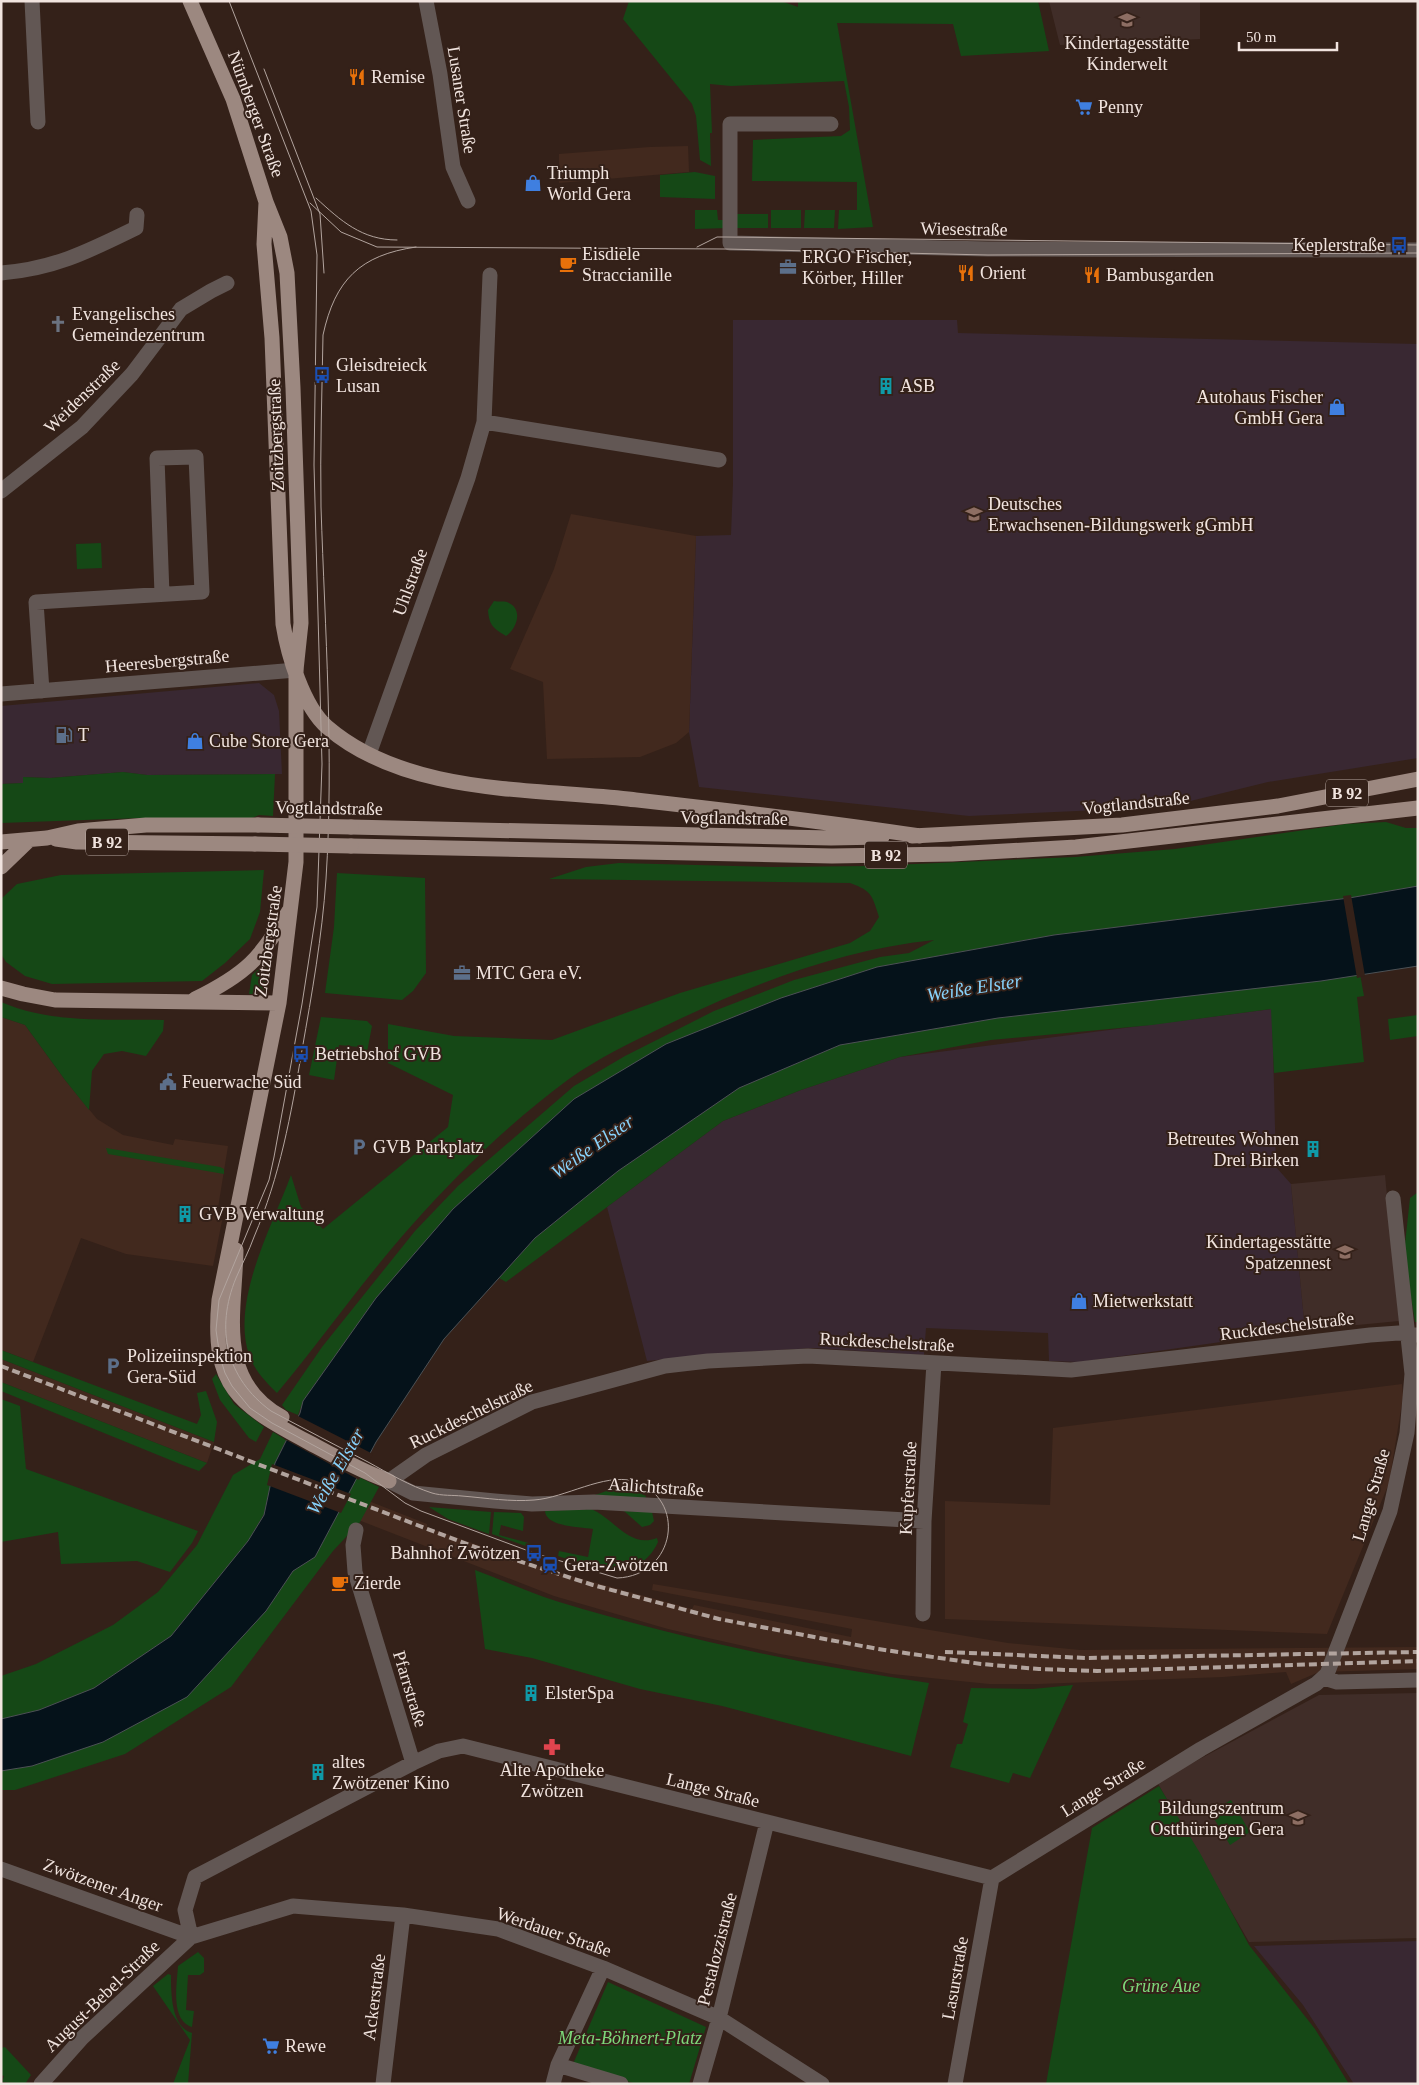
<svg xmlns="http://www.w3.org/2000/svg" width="1419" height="2085" font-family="Georgia,serif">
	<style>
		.commercial { fill: #392832 }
		.built { fill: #42291e }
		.education { fill: #402d28 }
		.green { fill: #154816 }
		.water { fill: #05121a; stroke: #4c5155 }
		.pier { fill: #342119 }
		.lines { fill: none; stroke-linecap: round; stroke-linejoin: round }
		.minor { stroke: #625754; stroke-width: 15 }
		.major { stroke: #9c8880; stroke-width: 15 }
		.tram { stroke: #b2a49e; stroke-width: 1 }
		.rail { stroke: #b2a49e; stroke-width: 4; stroke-dasharray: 8 4; stroke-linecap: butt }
		.major-bridge { stroke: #9c8880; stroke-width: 15 }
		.labels { text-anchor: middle; stroke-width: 4; stroke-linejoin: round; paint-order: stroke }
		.shield { fill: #342119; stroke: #b8aaa4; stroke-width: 1 }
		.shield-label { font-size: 16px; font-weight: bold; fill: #f1e4df }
		.poi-label { font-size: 18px; fill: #f1e4df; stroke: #342119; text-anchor: start }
		.street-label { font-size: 18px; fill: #f1e4df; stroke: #342119 }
		.park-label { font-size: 18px; font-style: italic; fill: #7dd87a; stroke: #342119 }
		.water-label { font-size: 19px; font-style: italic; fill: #87d2fb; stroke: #342119 }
	</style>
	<rect width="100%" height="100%" fill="#342119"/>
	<path class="commercial" d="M733,320h224l1,13 460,11v414l-150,24 -102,25 -197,9 -270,-29 -10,-55 7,-196 35,-1 2,-52z
		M259,683l15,12 5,16 3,63 -135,1 -24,-3 -73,6 -26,-1 -1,6 -22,1v-78z
		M1272,1009l4,158 15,17 14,146 -225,32 -31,-1 -1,-28 -122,-5 -2,27 -110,-7 -86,5 -81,8 -40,-154 116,-86 78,-31 99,-33z
		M1418,1941v143h-64l-51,-79 -49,-59z"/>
	<path class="built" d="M688,146l1,26 -130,11v-29l91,-7z
		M571,514l125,22 -7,196 -13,11 -36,14 -93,2 -4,-77 -33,-13 44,-100z
		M1,1017l24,8 40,55 32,39 26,16 50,10 2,-6 53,7 -11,68 5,7 -9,45 -87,-12 -45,-16 -48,124 -32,-12z
		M1,1359l213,83 -7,21 -206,-81z
		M1402,1384l1,13 -14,86 -62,151 -382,-15v-118l105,4 3,-77z
		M351,1494l76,30v3l122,43 143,39 2,-4 157,32 1,-8 -200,-39 1,-6 355,59 72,7 338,-3v22l-99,3 -28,12 -5,-12 -63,5 -184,7h-50l-97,-10 -112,-20 -112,-25 -114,-33 -211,-82z"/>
	<path class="education" d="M1049,1h151v38l-140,6z
		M1385,1175l14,146 -94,9 -14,-146z
		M1418,1693v245l-169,4 -92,-160 162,-87z"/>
	<path class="green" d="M629,1h152l17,6v-6h240l11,50 -88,5 -8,-32 -116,-1 36,204 -35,2 1,-19h18v-28l-105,-1 1,-41 88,-4 9,-6 -1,-23 -5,-26 -113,5 -21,-2 2,49h-2l1,33 -11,-6 -4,-44 -4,-12 -69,-85z
		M695,172l20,4v23l-55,-2v-22z
		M695,210h22l1,10h9v8l-32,1z
		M771,210h30v18h-30z
		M805,210h30l-1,18h-30z
		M736,214h32v14h-31z
		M101,543l1,25 -25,1 -1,-25z
		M494,601c4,1 10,0 13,1 17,6 10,27 -1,34 -13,-8 -17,-11 -18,-26z
		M123,772l24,3 128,-1 -2,42 -14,-1 -7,3h-111l-140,5v-39l22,-1v-6l27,1z
		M1386,822l20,6h12v58l-69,12 -295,37 -177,32 -96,31 -115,46 -290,254 -73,103 -5,14 -12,-5 -4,-5 40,-58 93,-116 43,-45 116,-100 51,-30 89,-45 80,-31 86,-23 29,-4 25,-13c-95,10 -185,45 -271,87 -31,15 -65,31 -94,52 -57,42 -110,93 -157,146 -48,54 -89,113 -135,168 -10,-10 -20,-20 -26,-33 -23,-55 21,-133 40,-185l10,32 22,22 125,-102 5,-32 -65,-32v-39l66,12 98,4 128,-47 170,-50 20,-12 9,-14c-7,-22 -7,-26 -29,-34l-301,-4 37,-12 33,-4 156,4 95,-1 205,-9 100,-8 171,-25z
		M264,870l-4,42 -10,27 -25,24 -23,18 -150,3 -27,-8 -19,-14 -5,-8v-55l16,-15 44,-9z
		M337,873l88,5 1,95 -13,18 -11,9 -77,-7 9,-66z
		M274,955l-7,36 -5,3h-13l3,-19z
		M1360,974l4,22 -7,1 7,65 -90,11 -3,-64 -119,16 -161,15 -91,17 -99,33 -78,31 -217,161 -7,-4 36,-40 83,-67 121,-83 101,-43 158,-27z
		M1,1002c51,22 109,17 163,18l-1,11 -17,25 -24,-5 -18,3 -12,17 -3,39 -24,-30 -40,-55 -24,-8z
		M1418,1015v21l-28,4 -2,-21z
		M321,1017l46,4 5,5 -5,26 -8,-5 -20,-2 -5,35 -25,-5z
		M106,1148l114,19 4,2v5l-116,-20z
		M1418,1192v130h-3l-11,-69 6,-55z
		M1,1350l196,74 4,-9 -4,-22 9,-2 11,31 -3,20 -213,-83z
		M216,1374l18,30 30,23 -8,15 -7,-4 -29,-38 -8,-21z
		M1,1382l206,81 -8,8 -19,-7 -179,-73z
		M1,1399l19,7 6,63 172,62 -6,12 -22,29 -33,-11 -76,3 -3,-32 -57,10z
		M273,1432l13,8 -11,23 -11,51 -16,27 -77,95 -77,52 -55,22 -38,9v-43l35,-12 77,-39 45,-33 39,-47 36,-70 27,-16z
		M357,1476l22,11 -19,35 -27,29 -102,136 -106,67 -110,36h-14v-19l31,-5 234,-155 27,-40 22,-14z
		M618,1487l15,3 13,6 -1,3 -50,-4z
		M429,1507l62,5 -2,22 -41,-15z
		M591,1509c23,9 38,40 66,29l1,4c-19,42 -66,26 -100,14l1,-5 29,6 5,-28c-12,-2 -47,-2 -48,-18z
		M624,1511l28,1 2,9 -4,4 -8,2z
		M494,1512l27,1 3,4 -1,14 -22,-6 -2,10 41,11v5l-48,-17z
		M475,1570c27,10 54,22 81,31 122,37 248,64 373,82l-18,73 -189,-50 -82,-17 -108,-31 -47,-9z
		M1073,1685l-43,93 -17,-5 -4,10 -59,-16 7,-23h5l6,-20 -5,-2 8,-34 62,1z
		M1159,1786l41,67 49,92 66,84 34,55h-303l46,-256z
		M1231,1800l19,32 -20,13 -20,-33z
		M198,1952l6,6v14l-4,3h-12l-2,35 8,1 -2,16c-22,-7 -15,-43 -14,-61z
		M168,1974l3,1c0,18 0,52 21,58l-4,51h-15l17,-44 -37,-54z
		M608,1982l98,45 -17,57h-53l-63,-20z
		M5,2047l26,28 -6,9 -23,-2 2,-6 -3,-1v-27z"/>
	<path class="water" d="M1418,886v80l-97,15 -323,37 -158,27 -101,43 -121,83 -83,67 -91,101 -68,103 -61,115 -22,14 -27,40 -79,86 -84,45 -71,24 -31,5v-52l38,-9 55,-22 77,-52 77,-95 16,-26 11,-52 25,-50 3,-12 73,-103 77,-89 121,-110 92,-55 115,-46 96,-31 177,-32 295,-37z"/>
	<path class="pier" d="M1351,895l14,81 -8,2 -14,-82z
		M296,1415l77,39 -14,26 -75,-41z
		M272,1464l79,30 -10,19 -74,-28z"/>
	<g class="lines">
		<path class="minor" d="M32,1l6,121
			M426,1l14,73 13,93 15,34
			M831,124h-101v119l258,6 430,1
			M1,273c53,-4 88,-22 135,-45l1,-13
			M484,422l235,38
			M1,491l81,-64 50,-53 49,-65 30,-18 16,-8
			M42,691l-6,-89 166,-10 -6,-135 -39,1 5,136
			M1,694l295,-24
			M369,754l99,-276 16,-56 6,-147
			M924,1521l-330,-19 -62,2 -37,-3 -82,-8 -24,-12 37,-26 106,-53 133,-36 43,-5 100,-5 263,14 299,-35 29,-2 19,2
			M923,1614l1,-93 10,-158
			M1324,1678l13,4 81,-2
			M413,1763l26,-12 24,-5 529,132 209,-129 115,-65 11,-10 63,-163 17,-78 5,-59 -19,-176
			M1,1869l190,68
			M191,1937l-6,-27 10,-33 218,-114 -58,-191 -2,-27 3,-15
			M558,2065l63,19
			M41,2084l41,-46 109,-101 102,-31 110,9 95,14 105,39 116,50 103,66
			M383,2084l20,-169
			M553,2084l5,-19 45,-97
			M700,2084l19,-66 48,-196
			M955,2084l37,-206"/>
		<path class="major" d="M190,1l43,98 33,103 -2,42 8,94 11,286c5,31 20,82 44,103 79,68 203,61 301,72 97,11 195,22 292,37
			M266,202l14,35 7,36 6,115 8,235 -5,47v192l-17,141 -60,297c-8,87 19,105 91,143 26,14 51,28 79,38
			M351,827l480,11 51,-1
			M912,836l210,-11 156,-19 140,-27
			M56,839l21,3 178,2
			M1,842l46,-4 31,-7 68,-6h112
			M351,846l481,10 120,-2 124,-7 342,-39
			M1,867l28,-27
			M1,988l22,6 32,6 224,3
			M195,999c51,-25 65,-40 94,-88
			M236,1250c-1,62 -21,131 46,167"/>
		<path class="tram" d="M229,1l82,210 6,44 -3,210 8,299 -5,143 -15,97 -28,153 -5,23 -50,120 -3,30 4,27 5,16 7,13 18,22 22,15 93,50 40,30 16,8 113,42 83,25c59,-2 71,-80 16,-97 -29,-8 -68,17 -99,19 -23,2 -48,-2 -72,-4 -9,-1 -20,0 -30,-3 -22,-7 -44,-20 -64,-31 -33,-17 -65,-34 -97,-51 -45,-33 -56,-82 -35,-133 6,-14 13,-27 18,-41 26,-61 37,-122 48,-187 10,-57 20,-113 24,-171 8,-124 -1,-248 -5,-372 -1,-57 1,-115 2,-172 12,-55 37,-80 93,-88
			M264,69l56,145 4,59
			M316,198c25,23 46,42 81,42
			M310,203l31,29 36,15 348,2 263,6 430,-2
			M697,247l20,-10h9l692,8"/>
		<path class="rail" d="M1,1366l471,180 121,39 126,34 159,30 103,15 58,5 58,2 321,-10
			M945,1652l142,6 331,-6"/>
		<path class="major-bridge" d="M258,825l93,2
			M255,844l96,2"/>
	</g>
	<defs>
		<g id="school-bare" transform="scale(1.35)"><path d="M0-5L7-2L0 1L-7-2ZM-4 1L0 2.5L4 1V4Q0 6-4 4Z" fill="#8d6e63" stroke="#342119" stroke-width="2.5" paint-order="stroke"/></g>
		<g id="restaurant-bare" transform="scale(1.35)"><path d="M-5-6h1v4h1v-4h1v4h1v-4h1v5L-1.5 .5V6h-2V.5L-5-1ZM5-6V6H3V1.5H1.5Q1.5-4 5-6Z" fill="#e8710a" stroke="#342119" stroke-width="2.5" paint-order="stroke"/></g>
		<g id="supermarket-bare" transform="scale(1.35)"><path d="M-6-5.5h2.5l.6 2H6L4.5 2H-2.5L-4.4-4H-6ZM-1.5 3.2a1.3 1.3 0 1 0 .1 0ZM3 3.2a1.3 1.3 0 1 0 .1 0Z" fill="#3f7fe0" stroke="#342119" stroke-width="2.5" paint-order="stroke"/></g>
		<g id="shop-bare" transform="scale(1.35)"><path d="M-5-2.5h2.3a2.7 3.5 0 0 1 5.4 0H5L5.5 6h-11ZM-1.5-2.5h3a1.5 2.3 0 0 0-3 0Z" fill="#3f7fe0" stroke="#342119" stroke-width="2.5" paint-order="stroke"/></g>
		<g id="bus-bare" transform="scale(1.35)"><path d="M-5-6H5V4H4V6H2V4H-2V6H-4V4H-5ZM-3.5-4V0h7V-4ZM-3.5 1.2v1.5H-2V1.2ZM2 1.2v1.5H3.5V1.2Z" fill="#1a4fb4" stroke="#342119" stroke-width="2.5" paint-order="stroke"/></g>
		<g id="cafe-bare" transform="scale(1.35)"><path d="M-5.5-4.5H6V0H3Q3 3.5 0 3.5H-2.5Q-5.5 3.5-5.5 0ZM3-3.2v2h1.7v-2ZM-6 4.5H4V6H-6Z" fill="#e8710a" stroke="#342119" stroke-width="2.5" paint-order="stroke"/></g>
		<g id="office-bare" transform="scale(1.35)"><path d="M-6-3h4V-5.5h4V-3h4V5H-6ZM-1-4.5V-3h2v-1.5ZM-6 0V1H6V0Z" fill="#5c6f8a" stroke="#342119" stroke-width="2.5" paint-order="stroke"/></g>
		<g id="church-bare" transform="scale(1.35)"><path d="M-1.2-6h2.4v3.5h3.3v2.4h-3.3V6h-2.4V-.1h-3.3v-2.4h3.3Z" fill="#6b7280" stroke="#342119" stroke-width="2.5" paint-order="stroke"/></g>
		<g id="building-bare" transform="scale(1.35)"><path d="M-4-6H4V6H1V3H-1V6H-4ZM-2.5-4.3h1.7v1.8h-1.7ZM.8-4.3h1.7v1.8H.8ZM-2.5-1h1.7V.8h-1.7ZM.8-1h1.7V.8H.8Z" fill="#0f9aa8" stroke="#342119" stroke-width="2.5" paint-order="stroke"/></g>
		<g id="fuel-bare" transform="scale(1.35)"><path d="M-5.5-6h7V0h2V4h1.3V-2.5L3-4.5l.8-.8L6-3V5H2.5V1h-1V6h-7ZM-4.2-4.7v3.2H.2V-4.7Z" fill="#5c6f8a" stroke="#342119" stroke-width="2.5" paint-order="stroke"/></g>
		<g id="civic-bare" transform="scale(1.35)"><path d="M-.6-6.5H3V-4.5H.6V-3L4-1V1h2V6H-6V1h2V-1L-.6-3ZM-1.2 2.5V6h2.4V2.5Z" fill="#5c6f8a" stroke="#342119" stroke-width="2.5" paint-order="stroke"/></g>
		<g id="parking-bare" transform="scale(1.35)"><path d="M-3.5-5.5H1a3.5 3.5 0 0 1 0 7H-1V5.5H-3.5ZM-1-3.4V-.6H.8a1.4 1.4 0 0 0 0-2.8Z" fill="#5c6f8a" stroke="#342119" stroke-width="2.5" paint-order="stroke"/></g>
		<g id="station-bare" transform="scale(1.35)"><path d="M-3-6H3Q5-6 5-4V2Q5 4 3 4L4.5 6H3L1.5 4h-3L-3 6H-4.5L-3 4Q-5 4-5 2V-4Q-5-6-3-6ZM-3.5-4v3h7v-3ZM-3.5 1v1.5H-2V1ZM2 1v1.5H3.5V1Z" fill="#1a4fb4" stroke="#342119" stroke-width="2.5" paint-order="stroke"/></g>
		<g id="pharmacy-bare" transform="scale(1.35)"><path d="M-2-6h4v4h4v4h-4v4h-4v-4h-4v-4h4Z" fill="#e0444e" stroke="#342119" stroke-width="2.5" paint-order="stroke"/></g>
	</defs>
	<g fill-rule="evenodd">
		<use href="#school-bare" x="1127" y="20"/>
		<use href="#restaurant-bare" x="357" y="77"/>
		<use href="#supermarket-bare" x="1084" y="107"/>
		<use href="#shop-bare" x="533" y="183"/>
		<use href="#bus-bare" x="1399" y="245"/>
		<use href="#cafe-bare" x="568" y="264"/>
		<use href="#office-bare" x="788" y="267"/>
		<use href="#restaurant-bare" x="966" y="273"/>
		<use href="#restaurant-bare" x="1092" y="275"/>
		<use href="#church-bare" x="58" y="324"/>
		<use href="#bus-bare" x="322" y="375"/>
		<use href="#building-bare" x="886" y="386"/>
		<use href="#shop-bare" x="1337" y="407"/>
		<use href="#school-bare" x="974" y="514"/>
		<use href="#fuel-bare" x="64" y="735"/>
		<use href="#shop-bare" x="195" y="741"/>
		<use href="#office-bare" x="462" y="973"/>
		<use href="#bus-bare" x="301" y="1054"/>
		<use href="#civic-bare" x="168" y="1082"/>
		<use href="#parking-bare" x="359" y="1147"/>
		<use href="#building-bare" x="1313" y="1149"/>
		<use href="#building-bare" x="185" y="1214"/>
		<use href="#school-bare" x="1345" y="1252"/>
		<use href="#shop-bare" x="1079" y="1301"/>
		<use href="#parking-bare" x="113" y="1366"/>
		<use href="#bus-bare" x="534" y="1553"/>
		<use href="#station-bare" x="550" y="1565"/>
		<use href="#cafe-bare" x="340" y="1583"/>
		<use href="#building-bare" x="531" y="1693"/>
		<use href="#pharmacy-bare" x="552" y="1747"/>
		<use href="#building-bare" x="318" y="1772"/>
		<use href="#school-bare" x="1298" y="1818"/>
		<use href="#supermarket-bare" x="271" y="2046"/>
	</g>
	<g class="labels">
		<g class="shield">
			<rect x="1326" y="779.5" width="42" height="27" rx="4"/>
			<rect x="86" y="828.5" width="42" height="27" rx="4"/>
			<rect x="865" y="841.5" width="42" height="27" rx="4"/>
		</g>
		<g class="shield-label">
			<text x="1347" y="799">B 92</text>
			<text x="107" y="848">B 92</text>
			<text x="886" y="861">B 92</text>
		</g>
		<g class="poi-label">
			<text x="1127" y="49" text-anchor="middle">Kindertagesstätte<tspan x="1127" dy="21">Kinderwelt</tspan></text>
			<text x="371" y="83">Remise</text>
			<text x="1098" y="113">Penny</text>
			<text x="547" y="179">Triumph<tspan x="547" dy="21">World Gera</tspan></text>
			<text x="1385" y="251" text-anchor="end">Keplerstraße</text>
			<text x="582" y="260">Eisdiele<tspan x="582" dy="21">Straccianille</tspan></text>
			<text x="802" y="263">ERGO Fischer,<tspan x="802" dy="21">Körber, Hiller</tspan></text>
			<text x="980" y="279">Orient</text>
			<text x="1106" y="281">Bambusgarden</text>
			<text x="72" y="320">Evangelisches<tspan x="72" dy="21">Gemeindezentrum</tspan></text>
			<text x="336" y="371">Gleisdreieck<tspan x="336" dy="21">Lusan</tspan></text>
			<text x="900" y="392">ASB</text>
			<text x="1323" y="403" text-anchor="end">Autohaus Fischer<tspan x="1323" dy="21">GmbH Gera</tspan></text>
			<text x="988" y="510">Deutsches<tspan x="988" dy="21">Erwachsenen-Bildungswerk gGmbH</tspan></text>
			<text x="78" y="741">T</text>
			<text x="209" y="747">Cube Store Gera</text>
			<text x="476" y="979">MTC Gera eV.</text>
			<text x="315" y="1060">Betriebshof GVB</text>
			<text x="182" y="1088">Feuerwache Süd</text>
			<text x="1299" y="1145" text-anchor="end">Betreutes Wohnen<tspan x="1299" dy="21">Drei Birken</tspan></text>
			<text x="373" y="1153">GVB Parkplatz</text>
			<text x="199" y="1220">GVB Verwaltung</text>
			<text x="1331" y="1248" text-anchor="end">Kindertagesstätte<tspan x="1331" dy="21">Spatzennest</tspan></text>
			<text x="1093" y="1307">Mietwerkstatt</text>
			<text x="127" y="1362">Polizeiinspektion<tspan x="127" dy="21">Gera-Süd</tspan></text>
			<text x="520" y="1559" text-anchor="end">Bahnhof Zwötzen</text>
			<text x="564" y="1571">Gera-Zwötzen</text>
			<text x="354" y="1589">Zierde</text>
			<text x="545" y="1699">ElsterSpa</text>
			<text x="332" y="1768">altes<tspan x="332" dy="21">Zwötzener Kino</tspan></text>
			<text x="552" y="1776" text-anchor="middle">Alte Apotheke<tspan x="552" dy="21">Zwötzen</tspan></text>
			<text x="1284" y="1814" text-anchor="end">Bildungszentrum<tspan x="1284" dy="21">Ostthüringen Gera</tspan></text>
			<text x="285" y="2052">Rewe</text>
		</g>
		<g class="street-label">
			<text transform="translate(462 100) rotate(81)" y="6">Lusaner Straße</text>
			<text transform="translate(256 114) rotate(70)" y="6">Nürnberger Straße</text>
			<text transform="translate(964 229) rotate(1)" y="6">Wiesestraße</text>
			<text transform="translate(82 396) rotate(-44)" y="6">Weidenstraße</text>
			<text transform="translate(276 435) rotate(-92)" y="6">Zoitzbergstraße</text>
			<text transform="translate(410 582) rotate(-70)" y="6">Uhlstraße</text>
			<text transform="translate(167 661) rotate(-5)" y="6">Heeresbergstraße</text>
			<text transform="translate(1136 803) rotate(-6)" y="6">Vogtlandstraße</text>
			<text transform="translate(329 808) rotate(1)" y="6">Vogtlandstraße</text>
			<text transform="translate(734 818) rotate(1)" y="6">Vogtlandstraße</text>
			<text transform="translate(268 941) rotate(-82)" y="6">Zoitzbergstraße</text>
			<text transform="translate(1287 1326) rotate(-7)" y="6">Ruckdeschelstraße</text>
			<text transform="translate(887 1342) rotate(3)" y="6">Ruckdeschelstraße</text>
			<text transform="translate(471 1414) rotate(-26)" y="6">Ruckdeschelstraße</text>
			<text transform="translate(656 1487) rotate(4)" y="6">Aalichtstraße</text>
			<text transform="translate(908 1488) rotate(-87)" y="6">Kupferstraße</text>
			<text transform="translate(1371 1495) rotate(-74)" y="6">Lange Straße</text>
			<text transform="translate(410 1689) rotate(73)" y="6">Pfarrstraße</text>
			<text transform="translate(1103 1787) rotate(-32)" y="6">Lange Straße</text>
			<text transform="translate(713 1790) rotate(14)" y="6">Lange Straße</text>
			<text transform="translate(103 1885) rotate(20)" y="6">Zwötzener Anger</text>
			<text transform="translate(554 1932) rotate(19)" y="6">Werdauer Straße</text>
			<text transform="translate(717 1949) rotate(-76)" y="6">Pestalozzistraße</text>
			<text transform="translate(955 1978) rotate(-80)" y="6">Lasurstraße</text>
			<text transform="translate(102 1996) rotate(-44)" y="6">August-Bebel-Straße</text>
			<text transform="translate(374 1997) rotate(-83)" y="6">Ackerstraße</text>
		</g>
		<g class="park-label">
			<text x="1161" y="1992">Grüne Aue</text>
			<text x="630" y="2044">Meta-Böhnert-Platz</text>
		</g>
		<g class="water-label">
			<text transform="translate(974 987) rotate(-9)" y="7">Weiße Elster</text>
			<text transform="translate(592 1146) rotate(-35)" y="7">Weiße Elster</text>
			<text transform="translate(335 1471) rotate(-60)" y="7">Weiße Elster</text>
		</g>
	</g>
	<rect width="1419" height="2085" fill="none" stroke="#f1e4df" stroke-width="5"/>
	<path d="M1239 42v8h98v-8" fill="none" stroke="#f1e4df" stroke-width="2.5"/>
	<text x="1246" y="42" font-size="15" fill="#f1e4df" stroke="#342119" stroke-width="4" paint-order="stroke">50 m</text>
</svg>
